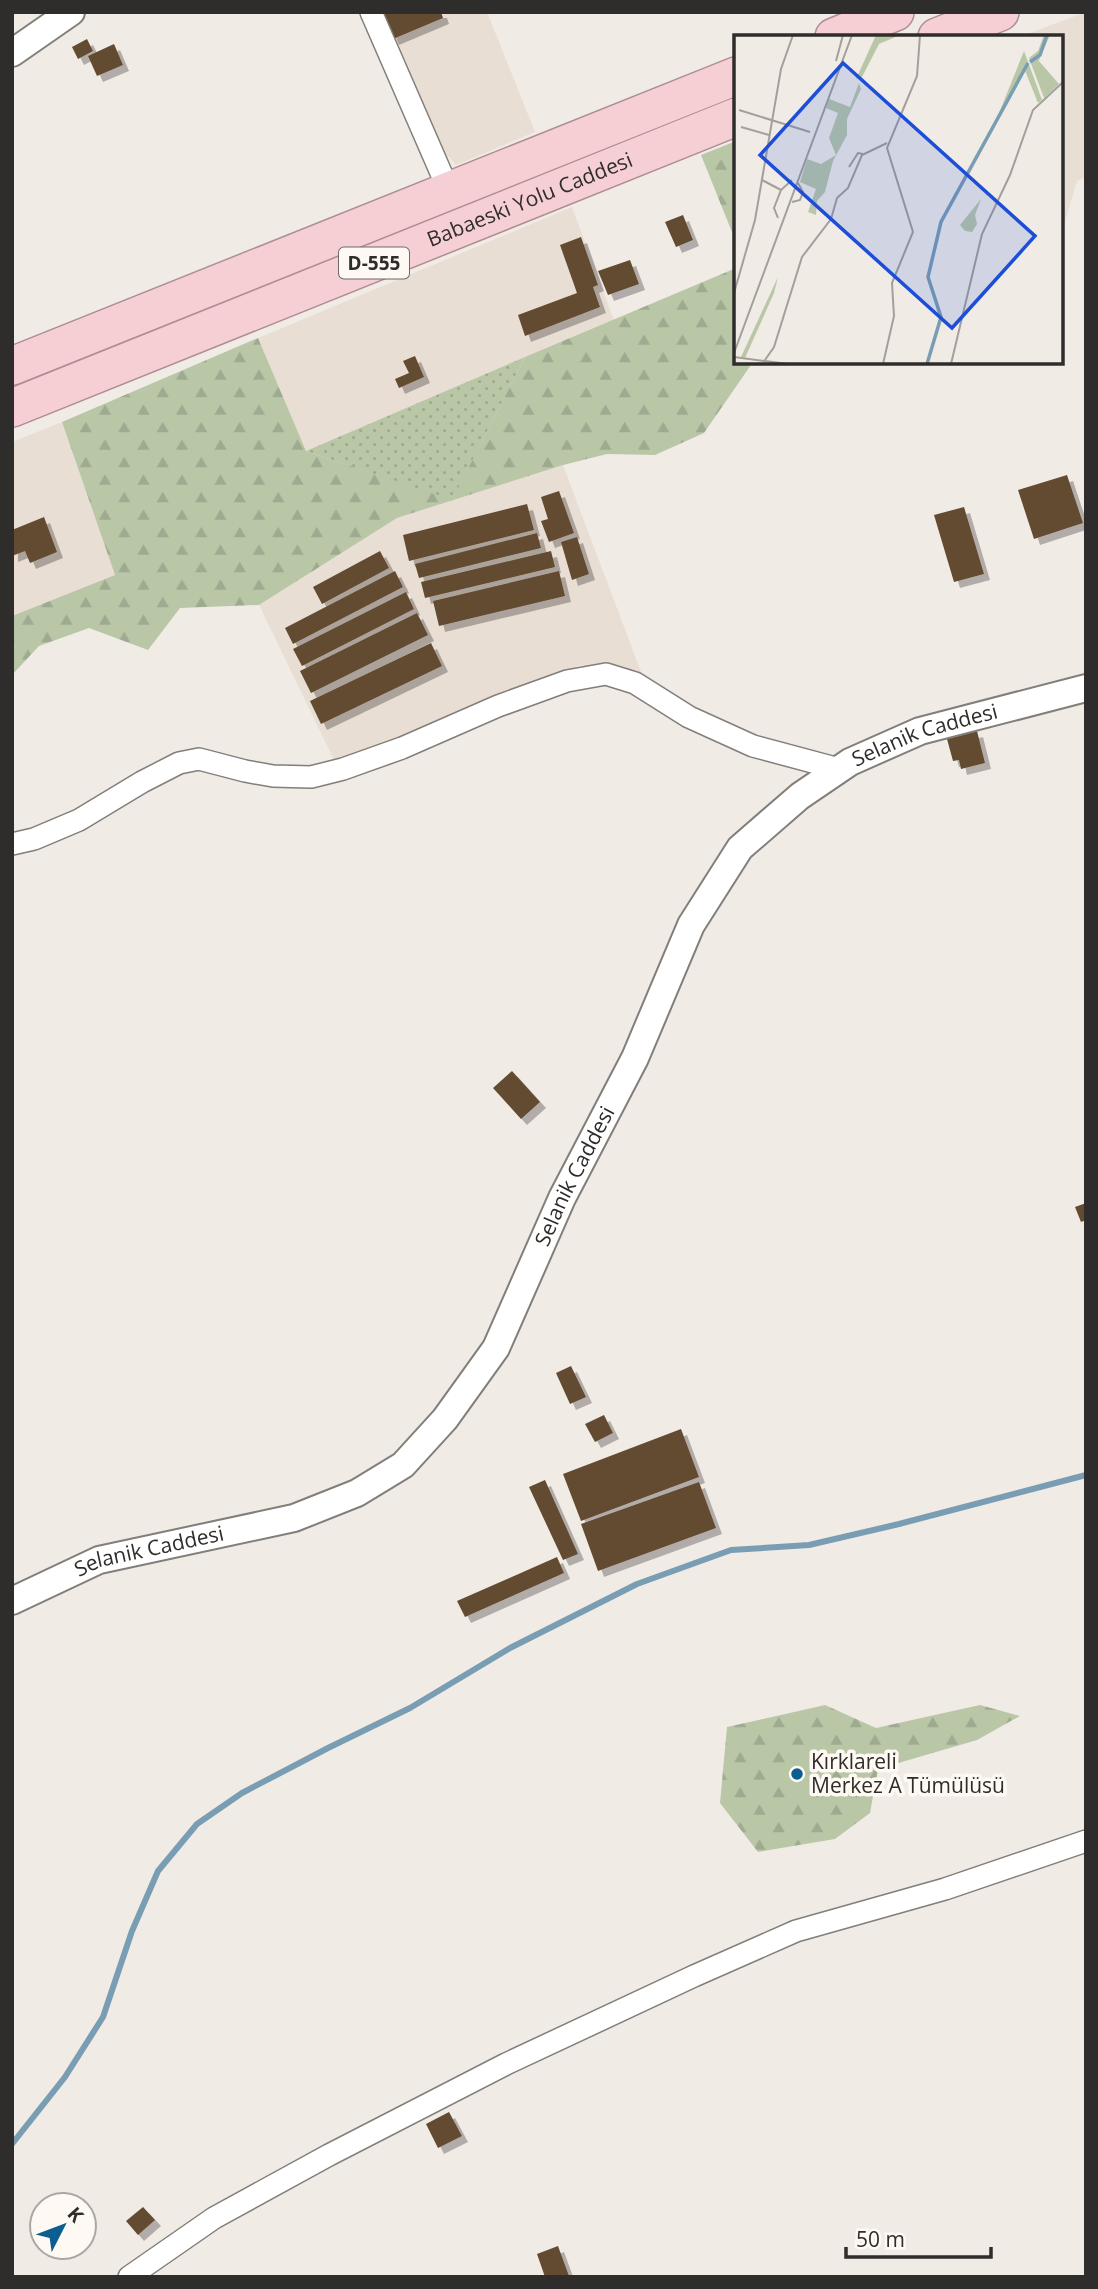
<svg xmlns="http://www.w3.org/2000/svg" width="1098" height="2289" font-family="'Open Sans',sans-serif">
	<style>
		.built { fill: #e9ded3 }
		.grass { fill: url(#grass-dots) }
		.forest { fill: url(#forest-firs) }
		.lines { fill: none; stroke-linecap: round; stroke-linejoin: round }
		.stream { stroke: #799db3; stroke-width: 6 }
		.building { fill: #634b31; filter: url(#shadow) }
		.minor-casing { stroke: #827e79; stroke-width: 24 }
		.tertiary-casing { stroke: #827e79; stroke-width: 30 }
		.trunk-casing { stroke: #ae8e92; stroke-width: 40 }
		.minor { stroke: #fff; stroke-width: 21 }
		.tertiary { stroke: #fff; stroke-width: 26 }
		.trunk { stroke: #f6cfd4; stroke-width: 37 }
		.poi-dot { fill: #0c5e90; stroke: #fef9f3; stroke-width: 2.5 }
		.labels { text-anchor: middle; stroke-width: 7; stroke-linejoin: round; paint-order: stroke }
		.shield { fill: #fef9f3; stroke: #6d6a67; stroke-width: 2 }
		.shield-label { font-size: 19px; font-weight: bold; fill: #2f2d2b }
		.street-label { font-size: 21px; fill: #2f2d2b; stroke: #fef9f3 }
		.poi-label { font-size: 21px; fill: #2f2d2b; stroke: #fef9f3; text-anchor: start }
		.inset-river { fill: none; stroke: #799db3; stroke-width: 3.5 }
		.inset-road { fill: none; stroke: #a39f9b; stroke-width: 2 }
		.view { fill: #1d4ed8; fill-opacity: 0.15; stroke: #1d4ed8; stroke-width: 3.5 }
		.inset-edge { fill: none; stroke: #2f2d2b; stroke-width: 3.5 }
	</style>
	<defs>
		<pattern id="grass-dots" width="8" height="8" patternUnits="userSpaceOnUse" patternTransform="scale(1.75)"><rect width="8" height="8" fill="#b9c7a7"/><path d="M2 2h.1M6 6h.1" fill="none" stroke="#9fab90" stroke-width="1.8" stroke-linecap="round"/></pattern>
		<pattern id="forest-firs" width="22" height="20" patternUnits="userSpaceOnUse" patternTransform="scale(1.75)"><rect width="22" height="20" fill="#b9c7a7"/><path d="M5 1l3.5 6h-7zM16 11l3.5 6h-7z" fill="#9fab90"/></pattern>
		<filter id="shadow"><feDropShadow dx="6" dy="6" stdDeviation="0" flood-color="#0004"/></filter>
	</defs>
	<rect width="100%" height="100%" fill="#f1ebe6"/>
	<path class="built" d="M378,12h109l48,120 -79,33 -25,-27z
		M1086,12v165l-9,4 -12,41 -4,2v-187h-42z
		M572,207l42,113 -308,131 -48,-113z
		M62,422l53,153 -103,41v-174z
		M563,465l80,212 -62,-12 -245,99 -77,-159 138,-87z"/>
	<path class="grass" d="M525,357l-73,144 -146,-50z"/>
	<path class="forest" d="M736,141v101l-35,-87z
		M736,268v94h17l-49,71 -49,22 -48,-1 -44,11 -166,53 -138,87 -79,3 -32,42 -59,-22 -50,18 -27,29v-59l103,-41 -53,-153 196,-84 48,113 146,49 73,-143z
		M825,1705l51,23 104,-23 40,11 -43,24 -99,29 -8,44 -35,26 -77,13 -38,-49 7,-76z"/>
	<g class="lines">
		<path class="stream" d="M12,2144l53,-67 38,-60 29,-86 26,-60 39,-47 45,-31 86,-45 82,-40 100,-60 127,-64 94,-34 78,-5 90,-21 187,-49"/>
	</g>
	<path class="building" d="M382,12h59l2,6 -50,21z
		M87,39l6,12 -15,8 -6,-12z
		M114,44l9,21 -26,11 -9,-20z
		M683,215l10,25 -17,7 -11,-25z
		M581,237l17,48 -5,2 7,20 -75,29 -7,-21 59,-22 -17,-48z
		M630,260l9,24 -31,11 -10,-24z
		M415,356l9,21 -25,11 -4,-9 14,-6 -6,-12z
		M1067,475l16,48 -49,16 -16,-49z
		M559,491l15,42 -25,9 -8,-21 7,-2 -7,-22z
		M527,504l7,26 -125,31 -6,-26z
		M964,507l20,67 -30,8 -20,-67z
		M44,517l13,35 -27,11 -5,-12 -13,5v-26z
		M537,533l4,15 -122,30 -4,-14z
		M577,537l12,37 -17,6 -11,-38z
		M380,551l9,17 -67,36 -9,-17z
		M551,551l4,16 -130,31 -4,-16z
		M395,571l8,16 -110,57 -8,-16z
		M559,571l6,25 -126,30 -6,-25z
		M406,592l8,17 -112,57 -9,-17z
		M417,613l11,22 -117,58 -11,-22z
		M431,643l11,23 -121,58 -11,-23z
		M977,731l8,32 -24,6 -2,-9 -6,1 -6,-22z
		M512,1071l28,31 -19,17 -28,-31z
		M1086,1203v17l-5,2 -6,-15z
		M571,1366l15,31 -16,7 -14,-31z
		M604,1415l9,18 -18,9 -10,-18z
		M681,1429l18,48 -118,44 -18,-47z
		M545,1480l33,74 -15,6 -34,-73z
		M699,1482l17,46 -118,43 -17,-47z
		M557,1557l7,16 -99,44 -8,-16z
		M449,2112l13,24 -24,12 -12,-24z
		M143,2207l12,13 -17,15 -12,-14z
		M558,2246l11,30 -24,1 -8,-23z"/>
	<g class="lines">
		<g class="minor-casing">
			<path id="minor" d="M371,12l78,179
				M12,844l22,-5 45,-19 63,-38 37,-19 20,-4 46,12 28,5 38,1 32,-8 59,-21 96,-42 69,-25 39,-7 29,9 54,34 64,29 86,23
				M129,2277l85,-59 115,-63 177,-91 188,-88 102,-45 149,-42 141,-48"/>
		</g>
		<g class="tertiary-casing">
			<g id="tertiary">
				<path d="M12,53l59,-41"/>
				<path id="s1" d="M12,1601l87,-41 195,-42 63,-25 46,-28 42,-46 51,-71 66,-150 73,-140 56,-133 49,-77 60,-52 50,-34 70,-31 166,-43"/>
			</g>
		</g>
		<g class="trunk-casing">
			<g id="trunk">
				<path d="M834,37l61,-25"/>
				<path d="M937,37l63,-25"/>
				<path d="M12,366l724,-290"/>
				<path id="s2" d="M12,408l724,-291"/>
			</g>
		</g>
		<use href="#minor" class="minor"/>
		<use href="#tertiary" class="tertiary"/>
		<use href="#trunk" class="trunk"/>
	</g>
	<circle class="poi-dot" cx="797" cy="1774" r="7"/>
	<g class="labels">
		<rect class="shield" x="339" y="247.5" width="70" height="31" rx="5"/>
		<g class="shield-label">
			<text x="374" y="270">D-555</text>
		</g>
		<g class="street-label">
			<text dy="7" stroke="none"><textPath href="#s2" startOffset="558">Babaeski Yolu Caddesi</textPath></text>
			<text dy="7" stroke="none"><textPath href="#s1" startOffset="1344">Selanik Caddesi</textPath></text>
			<text dy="7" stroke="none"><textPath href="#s1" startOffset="756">Selanik Caddesi</textPath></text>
			<text dy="7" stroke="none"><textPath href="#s1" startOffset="147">Selanik Caddesi</textPath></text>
		</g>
		<g class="poi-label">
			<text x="811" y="1769">Kırklareli<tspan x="811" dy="24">Merkez A Tümülüsü</tspan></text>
		</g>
	</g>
	<g transform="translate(734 35)">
		<rect width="329" height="329" fill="#f1ebe6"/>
		<path d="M305,26l20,23 -15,14 -2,-21 -7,-10z" fill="#b9c7a7"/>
		<path d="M142,0h24l-21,9 -17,33 -6,2zM310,0h6l-14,32 7,7 1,24 -15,-40 9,-7zM290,16l18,49 -4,3 -14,-35 -25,45zM125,48l2,6 -14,30v16l-14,26 -8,31 -8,9 -1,14 -8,-3 8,-23 -16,-7 7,-23 14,5 15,-9 -7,-17 9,-25 -12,-5 3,-9 21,8zM247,164l-6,16 2,9 -5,8 -7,-1 -5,-6zM44,242l-4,16 -29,65 -4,-1z" fill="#b9c7a7"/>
		<path class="inset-river" d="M296,27l10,-7 7,-20M193,329l14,-47 -13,-40 13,-55 87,-159"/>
		<path class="inset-road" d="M102,26l7,-26M5,75l71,22M7,92l28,8M115,132l9,-14 5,1M28,145l19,10M58,167l8,-2 3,-8 -5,-9M44,183l-4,-10 7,-18 11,-10M0,258l21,-73 26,-151 12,-34M0,318l118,-318M0,322l54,7M31,325l9,-13 28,-90 29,-38 6,-21 11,-10 14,-33 25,-12M149,329l11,-48 -2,-33 21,-51 -26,-84 30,-72 3,-41M217,329l31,-130 28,-59 23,-65 30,-28"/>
		<path class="view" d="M109,28l192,173 -83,92 -192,-173z"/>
		<rect width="329" height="329" class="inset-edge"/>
	</g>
	<rect width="1098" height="2289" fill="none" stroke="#2f2d2b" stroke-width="28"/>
	<g transform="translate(63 2226) rotate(48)"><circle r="33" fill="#fef9f3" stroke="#aba7a3" stroke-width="2"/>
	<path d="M0-5L12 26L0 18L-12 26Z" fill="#0c5e90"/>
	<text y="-10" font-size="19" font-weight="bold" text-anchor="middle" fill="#2f2d2b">K</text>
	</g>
	<path d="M846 2247v10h145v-10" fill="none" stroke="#2f2d2b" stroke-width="3.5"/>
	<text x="856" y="2247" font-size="21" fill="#2f2d2b" stroke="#fef9f3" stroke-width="5" paint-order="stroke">50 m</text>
</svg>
